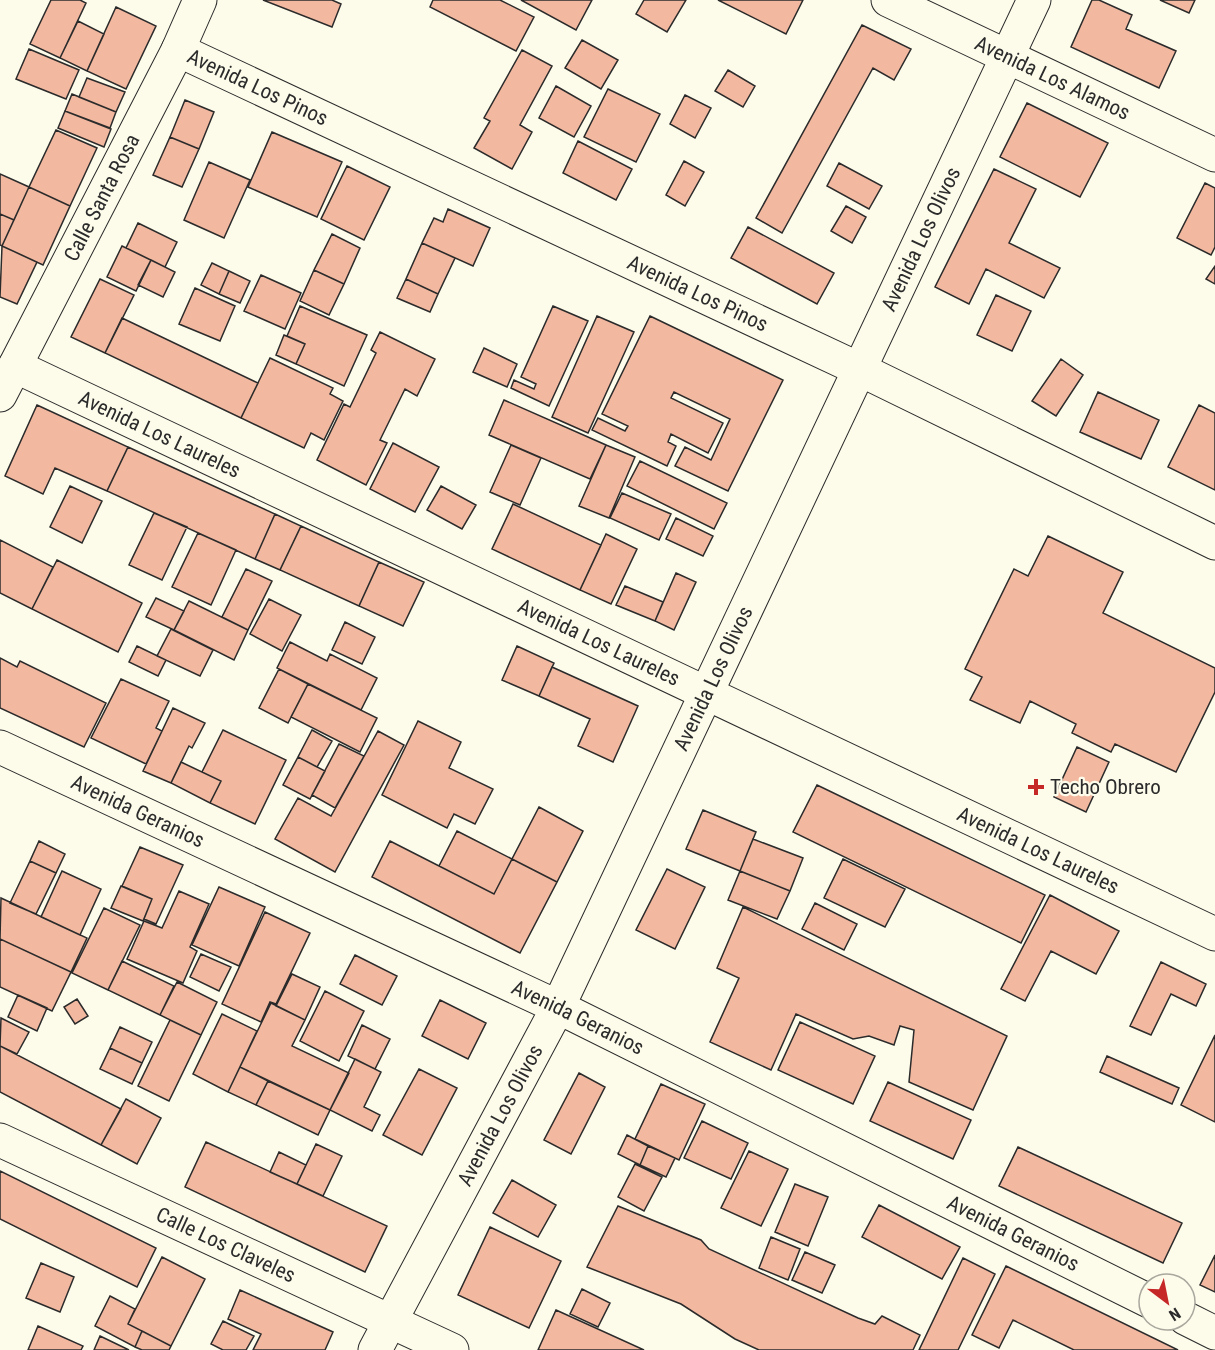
<svg xmlns="http://www.w3.org/2000/svg" width="1215" height="1350" font-family="'Roboto Condensed',sans-serif">
	<style>
		.building { fill: #f2b8a0; stroke: #2b2b2b; stroke-width: 1.5 }
		.lines { fill: none; stroke-linecap: round; stroke-linejoin: round }
		.minor-casing { stroke: #2b2b2b; stroke-width: 35 }
		.minor { stroke: #fdfbea; stroke-width: 33 }
		.poi-dot { fill: #c62828; stroke: #fdfbea; stroke-width: 2 }
		.labels { text-anchor: middle; stroke-width: 4.5; stroke-linejoin: round; paint-order: stroke }
		.street-label { font-size: 21px; fill: #2b2b2b; stroke: #fdfbea }
		.poi-label { font-size: 21px; fill: #2b2b2b; stroke: #fdfbea; text-anchor: start }
	</style>
	<rect width="100%" height="100%" fill="#fdfbea"/>
	<path class="building" d="M51,0h29l6,3 -26,55 -30,-14z
		M263,0h69l9,4 -9,23z
		M433,0h67l34,17 -18,34 -86,-44z
		M521,0h71l-16,30z
		M644,0h42l-19,32 -31,-18z
		M718,0h85l-17,34z
		M1092,0h7l33,15 -6,14 50,22 -17,37 -88,-41z
		M1160,0h35l-6,13z
		M116,7l40,19 -30,63 -39,-18z
		M78,21l26,13 -17,37 -27,-13z
		M862,25l49,24 -17,31 -21,-12 -91,165 -26,-15z
		M582,40l36,20 -17,29 -36,-21z
		M29,49l50,21 -13,29 -50,-20z
		M522,50l30,16 -32,59 12,7 -20,37 -38,-21 16,-27 -6,-3z
		M728,70l27,16 -12,21 -28,-16z
		M87,78l38,14 -9,20 -37,-15z
		M556,86l35,20 -17,31 -35,-19z
		M608,89l52,25 -24,48 -52,-25z
		M72,94l44,18 -6,16 -45,-17z
		M685,95l26,13 -16,30 -25,-14z
		M185,100l29,12 -15,37 -29,-12z
		M1027,103l81,40 -28,54 -80,-40z
		M65,111l46,18 -7,18 -46,-19z
		M56,130l41,18 -27,58 -41,-19z
		M272,132l70,30 -25,55 -69,-30z
		M170,137l29,12 -17,38 -29,-12z
		M578,141l54,28 -16,31 -53,-27z
		M684,161l20,11 -19,34 -19,-11z
		M209,162l41,18 -26,58 -40,-18z
		M839,163l43,23 -13,23 -42,-23z
		M347,166l43,21 -26,53 -43,-21z
		M994,169l42,20 -27,54 51,25 -16,30 -58,-29 -17,35 -34,-17z
		M0,174l29,13 -15,33 -14,-6z
		M1205,183l10,5v59l-4,8 -34,-17z
		M29,187l41,19 -27,59 -41,-19z
		M846,206l20,11 -14,26 -21,-12z
		M448,209l42,19 -17,38 -51,-23 12,-25 9,4z
		M0,214l14,6 -12,26 -2,-1z
		M138,223l39,19 -12,25 -39,-19z
		M748,227l86,46 -17,31 -86,-46z
		M332,234l28,14 -16,36 -30,-14z
		M422,243l33,15 -17,36 -32,-15z
		M2,246l35,16 -20,42 -17,-7z
		M122,246l29,14 -15,31 -29,-14z
		M151,260l24,12 -12,25 -25,-12z
		M212,263l17,8 -10,23 -18,-9z
		M1215,266v18l-9,-5z
		M314,270l30,14 -15,31 -29,-14z
		M229,271l21,10 -10,22 -21,-9z
		M261,275l40,18 -16,36 -41,-18z
		M100,279l34,16 -29,58 -34,-16z
		M406,279l32,15 -8,18 -33,-14z
		M195,288l40,18 -15,35 -41,-17z
		M996,295l35,16 -19,40 -35,-16z
		M300,306l67,29 -23,51 -48,-22 9,-20 -18,-8z
		M553,306l35,15 -39,85 -38,-18 3,-8 20,9 2,-5 -15,-7z
		M597,316l37,16 -46,101 -36,-16z
		M650,316l133,64 -55,111 -53,-25 10,-19 26,13 19,-41 -56,-27 -3,6 52,25 -15,30 -37,-19 -3,8 8,4 -9,20 -75,-36 6,-12 27,13 3,-5 -26,-12z
		M122,318l136,65 -17,35 -136,-65z
		M380,332l55,27 -18,37 -12,-7 -25,51 7,3 -21,42 -49,-25 27,-56 6,3 26,-54 -5,-3z
		M284,335l21,9 -9,20 -20,-9z
		M484,348l33,16 -10,23 -34,-15z
		M270,358l63,30 -3,6 13,7 -19,39 -13,-7 -7,15 -63,-30z
		M1061,359l22,16 -27,41 -24,-15z
		M1098,392l61,28 -18,39 -61,-27z
		M504,400l102,45 -16,34 -101,-44z
		M37,405l91,42 -21,44 -52,-23 -12,26 -38,-18z
		M1199,405l16,8v77l-47,-23z
		M393,443l46,24 -24,45 -45,-23z
		M511,445l30,13 -21,47 -30,-13z
		M606,445l29,12 -26,61 -30,-12z
		M128,447l147,67 -20,45 -148,-68z
		M640,461l87,42 -13,26 -87,-43z
		M70,486l32,15 -20,42 -32,-16z
		M441,486l35,19 -14,24 -35,-19z
		M622,493l49,21 -12,26 -49,-22z
		M513,504l88,41 -21,45 -88,-41z
		M154,513l33,14 -25,53 -33,-15z
		M275,514l26,12 -21,44 -25,-11z
		M676,518l37,18 -10,20 -37,-17z
		M301,526l78,36 -20,44 -79,-36z
		M198,533l38,17 -25,55 -39,-18z
		M606,534l31,15 -26,55 -31,-14z
		M1048,536l75,36 -20,41 112,55v24l-39,80 -61,-28 -4,8 -39,-19 4,-9 -46,-23 -10,22 -50,-23 12,-23 -17,-8 49,-100 14,7z
		M0,540l53,27 -21,42 -32,-16z
		M57,560l85,43 -24,49 -86,-43z
		M379,562l45,20 -21,44 -44,-20z
		M246,569l26,12 -24,49 -26,-13z
		M676,573l20,9 -22,48 -19,-9z
		M625,586l38,16 -8,19 -39,-16z
		M156,598l28,13 -10,19 -28,-13z
		M269,599l32,16 -19,36 -32,-17z
		M189,601l59,29 -14,30 -60,-30z
		M345,622l30,15 -13,27 -30,-14z
		M171,629l42,21 -13,26 -43,-20z
		M290,642l37,19 3,-7 47,24 -16,32 -84,-42z
		M137,646l29,14 -8,16 -29,-14z
		M517,646l37,17 -15,33 -37,-16z
		M0,658l17,9 3,-6 86,42 -22,44 -84,-39z
		M552,667l86,39 -25,56 -35,-16 12,-27 -51,-23z
		M279,669l29,15 -20,39 -29,-15z
		M121,679l48,22 -13,27 6,3 -16,33 -55,-26z
		M308,684l69,34 -17,34 -69,-35z
		M173,708l32,15 -13,25 -3,-2 -18,37 -28,-12z
		M418,721l43,21 -12,26 44,21 -18,35 -21,-10 -7,14 -65,-33z
		M223,730l63,30 -31,64 -45,-21 11,-22 -19,-9z
		M312,730l20,11 -15,26 -19,-10z
		M378,731l26,14 -69,127 -60,-33 23,-41 33,18z
		M339,744l25,12 -29,52 -23,-13z
		M1077,747l32,15 -23,50 -32,-15z
		M298,757l27,14 -15,28 -27,-14z
		M181,762l40,19 -11,22 -39,-20z
		M817,785l228,110 -24,48 -228,-111z
		M539,807l44,24 -26,51 -45,-23z
		M703,810l53,22 -16,39 -54,-22z
		M457,831l55,28 -18,35 -55,-28z
		M753,839l50,19 -13,33 -50,-20z
		M39,841l26,13 -9,19 -26,-12z
		M390,841l104,53 18,-35 45,23 -37,71 -148,-76z
		M140,847l43,18 -27,59 -12,-5 8,-20 -30,-13z
		M843,859l62,30 -20,38 -61,-29z
		M30,861l26,12 -20,41 -26,-11z
		M667,869l38,18 -30,62 -39,-19z
		M62,871l39,18 -21,46 -39,-18z
		M740,871l50,20 -13,28 -49,-19z
		M121,886l31,13 -9,22 -32,-13z
		M219,887l46,20 -26,59 -47,-21z
		M179,891l30,13 -19,43 7,4 -14,32 -56,-24 17,-38 18,7z
		M1050,895l69,36 -23,43 -45,-23 -26,50 -24,-12z
		M1,898l86,40 -16,34 -71,-33z
		M815,903l42,21 -13,26 -42,-21z
		M743,907l264,129 -34,74 -64,-28 5,-52 -14,-4 -6,19 -25,-9 -16,3 -57,-25 -25,56 -61,-28 29,-64 -22,-10z
		M104,908l36,17 -32,65 -36,-17z
		M265,912l45,21 -34,71 -6,-2 -9,20 -39,-18z
		M0,939l71,33 -19,39 -52,-24z
		M201,954l30,13 -12,24 -29,-14z
		M355,955l42,21 -15,29 -42,-21z
		M122,961l52,25 -14,29 -52,-25z
		M1161,962l45,22 -10,22 -25,-12 -20,41 -21,-9z
		M292,974l28,13 -15,33 -29,-14z
		M177,982l40,20 -16,33 -41,-20z
		M325,991l39,20 -25,50 -39,-20z
		M18,995l29,13 -10,23 -29,-14z
		M77,999l11,17 -13,8 -11,-17z
		M440,1000l46,23 -18,36 -46,-23z
		M271,1003l34,17 -13,26 57,27 -19,37 -90,-43z
		M222,1014l35,17 -29,61 -35,-18z
		M1,1018l28,14 -12,22 -17,-8z
		M170,1020l31,15 -32,66 -31,-15z
		M800,1022l75,34 -22,48 -75,-34z
		M362,1025l28,14 -15,30 -27,-13z
		M120,1027l32,15 -10,21 -32,-15z
		M1215,1035v87l-34,-17z
		M0,1046l121,63 -20,36 -101,-53z
		M110,1048l32,15 -10,21 -32,-15z
		M1107,1056l72,32 -7,16 -72,-32z
		M355,1059l26,13 -17,35 16,8 -8,16 -42,-21z
		M240,1067l28,14 -12,24 -28,-13z
		M419,1069l38,19 -35,67 -39,-20z
		M579,1073l26,14 -34,67 -27,-14z
		M268,1081l62,29 -12,25 -62,-30z
		M888,1082l83,38 -18,39 -83,-38z
		M661,1084l44,20 -26,56 -44,-21z
		M126,1099l35,19 -24,46 -36,-19z
		M702,1121l46,22 -17,36 -47,-21z
		M627,1135l21,11 -8,19 -22,-11z
		M206,1142l181,84 -22,46 -180,-85z
		M316,1144l26,12 -19,40 -26,-12z
		M648,1146l27,12 -9,19 -26,-12z
		M1018,1147l164,76 -19,40 -164,-77z
		M749,1151l39,18 -27,57 -40,-18z
		M279,1152l27,13 -9,19 -27,-12z
		M635,1164l27,13 -18,34 -26,-14z
		M0,1171l156,77 -19,39 -137,-68z
		M512,1180l44,25 -18,32 -45,-24z
		M795,1184l33,13 -20,49 -33,-14z
		M879,1205l81,42 -18,32 -80,-42z
		M618,1206l83,34 8,9 149,69 17,6 7,-8 38,19 -7,15h-154l-24,-11 -54,-35 -94,-37z
		M490,1227l71,34 -32,67 -71,-33z
		M771,1237l29,12 -12,31 -29,-12z
		M805,1252l30,13 -13,28 -30,-13z
		M1215,1255v37l-15,-7z
		M162,1257l43,22 -34,67 -43,-22z
		M963,1258l32,16 -37,76h-39z
		M41,1263l33,14 -14,35 -34,-14z
		M1006,1266l172,84h-104l-61,-30 -14,28 -27,-13z
		M582,1289l28,14 -12,24 -28,-13z
		M240,1290l93,42 -8,18h-72l8,-16 -33,-15z
		M110,1296l25,13 -7,15 14,7 -7,16 -40,-21z
		M556,1310l88,40h-106z
		M223,1321l31,15 -8,14h-23l-12,-6z
		M38,1326l45,20 -2,4h-53z
		M142,1331l29,15 -2,4h-27l-7,-3z
		M100,1336l29,14h-35z"/>
	<g class="lines">
		<g class="minor-casing">
			<g id="minor">
				<path id="s1" d="M888,0l327,155"/>
				<path id="s2" d="M178,50l683,320 354,173"/>
				<path id="s3" d="M15,366l1200,568"/>
				<path id="s4" d="M0,395l178,-345 22,-50"/>
				<path id="s5" d="M0,747l558,260 591,294"/>
				<path id="s6" d="M0,1140l452,210"/>
				<path d="M1185,1318l30,15"/>
				<path id="s7" d="M375,1350l183,-343 476,-1007"/>
			</g>
		</g>
		<use href="#minor" class="minor"/>
	</g>
	<path class="poi-dot" d="M1033 778h6v6h6v6h-6v6h-6v-6h-6v-6h6z"/>
	<g class="labels">
		<g class="street-label">
			<text dy="7" stroke="none"><textPath href="#s1" startOffset="182">Avenida Los Alamos</textPath></text>
			<text dy="7" stroke="none"><textPath href="#s2" startOffset="88">Avenida Los Pinos</textPath></text>
			<text dy="7" stroke="none"><textPath href="#s4" startOffset="222">Calle Santa Rosa</textPath></text>
			<text dy="7" stroke="none"><textPath href="#s7" startOffset="1238">Avenida Los Olivos</textPath></text>
			<text dy="7" stroke="none"><textPath href="#s2" startOffset="574">Avenida Los Pinos</textPath></text>
			<text dy="7" stroke="none"><textPath href="#s3" startOffset="160">Avenida Los Laureles</textPath></text>
			<text dy="7" stroke="none"><textPath href="#s3" startOffset="646">Avenida Los Laureles</textPath></text>
			<text dy="7" stroke="none"><textPath href="#s7" startOffset="752">Avenida Los Olivos</textPath></text>
			<text dy="7" stroke="none"><textPath href="#s5" startOffset="152">Avenida Geranios</textPath></text>
			<text dy="7" stroke="none"><textPath href="#s3" startOffset="1132">Avenida Los Laureles</textPath></text>
			<text dy="7" stroke="none"><textPath href="#s5" startOffset="638">Avenida Geranios</textPath></text>
			<text dy="7" stroke="none"><textPath href="#s7" startOffset="266">Avenida Los Olivos</textPath></text>
			<text dy="7" stroke="none"><textPath href="#s5" startOffset="1124">Avenida Geranios</textPath></text>
			<text dy="7" stroke="none"><textPath href="#s6" startOffset="249">Calle Los Claveles</textPath></text>
		</g>
		<g class="poi-label">
			<text x="1050" y="794">Techo Obrero</text>
		</g>
	</g>
	<g transform="translate(1167 1302) rotate(148)"><circle r="28" fill="#fdfbea" stroke="#a9a89e" stroke-width="1.5"/>
	<path d="M0-4.5L10 22L0 15L-10 22Z" fill="#c62828"/>
	<text y="-9" font-size="16" font-weight="bold" text-anchor="middle" fill="#2b2b2b">N</text>
	</g>
</svg>
